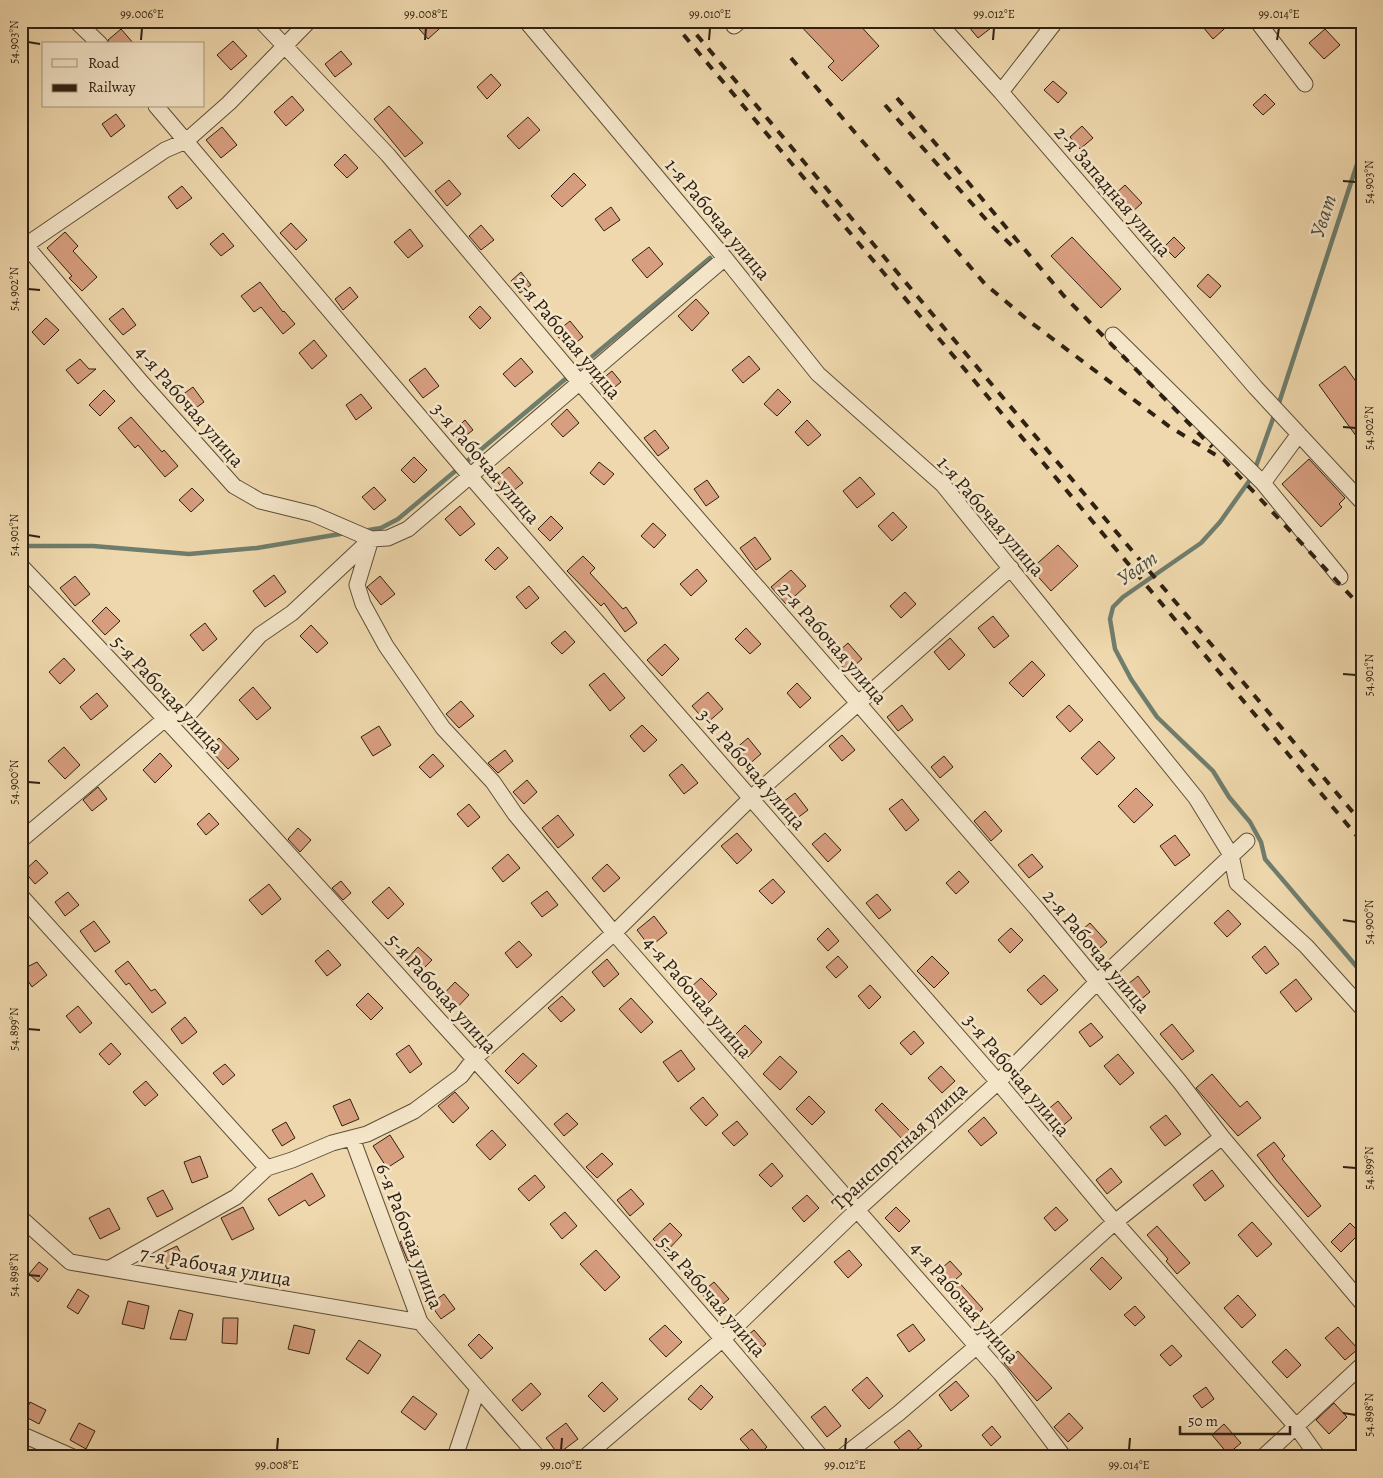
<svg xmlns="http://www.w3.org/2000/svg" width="1383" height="1478" font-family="Alegreya,serif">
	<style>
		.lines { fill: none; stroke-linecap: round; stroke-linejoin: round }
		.stream { stroke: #6f7d6d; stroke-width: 4.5 }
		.building { fill: #d79e7f; stroke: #2e2112 }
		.minor-casing { stroke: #5e4f39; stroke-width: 17 }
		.minor { stroke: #f5e6ca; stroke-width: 15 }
		.rail { stroke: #2e2112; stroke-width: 4; stroke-dasharray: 9 9; stroke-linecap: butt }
		.ticks { fill: none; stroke: #2e2112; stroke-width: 2 }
		.labels { text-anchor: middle; stroke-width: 5; stroke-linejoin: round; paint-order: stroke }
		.street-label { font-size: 20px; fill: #2e2112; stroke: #f5e6ca }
		.water-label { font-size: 21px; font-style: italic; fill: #4e4f3f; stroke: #f5e6ca }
		.neatline { fill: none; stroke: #2e2112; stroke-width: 2 }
		.ticks-label { font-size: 12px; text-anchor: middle; fill: #2e2112 }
	</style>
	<rect width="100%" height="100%" fill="#efd8ad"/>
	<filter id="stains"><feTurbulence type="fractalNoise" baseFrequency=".004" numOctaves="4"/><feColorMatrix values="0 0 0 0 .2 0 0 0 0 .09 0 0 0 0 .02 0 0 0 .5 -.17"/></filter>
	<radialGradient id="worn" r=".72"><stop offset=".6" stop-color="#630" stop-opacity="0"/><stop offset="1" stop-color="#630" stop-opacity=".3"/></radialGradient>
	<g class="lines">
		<path class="stream" d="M1278,406l84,-257
			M1255,469l20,-56
			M1252,477l-32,45 -19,21 -78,54 -10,10 -3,12 5,30 16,30 26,38 56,54 16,26 21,25 11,20 4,17 97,114
			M363,531l18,-3 17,-9 312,-261
			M21,546h72l96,8 68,-6 89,-15"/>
	</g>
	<path class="building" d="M412,21h36l-20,18z
		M796,21h60l23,25 -37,35 -14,-14 6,-6z
		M964,21h22l5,7 -13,10z
		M1198,21h35l-20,18z
		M121,29l13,15h-25l-1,-4z
		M1325,29l15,16 -16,14 -15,-16z
		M233,41l14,15 -16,14 -14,-15z
		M341,51l11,13 -17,13 -10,-13z
		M491,74l10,11 -14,14 -10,-12z
		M1053,81l14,12 -9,10 -14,-13z
		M1265,94l10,10 -12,11 -10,-10z
		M292,96l12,14 -18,16 -12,-14z
		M389,106l34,37 -18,14 -31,-38z
		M116,114l9,12 -14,11 -9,-13z
		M528,117l12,13 -21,19 -12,-13z
		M1082,126l11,12 -13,11 -10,-12z
		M222,127l15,18 -16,13 -15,-18z
		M345,154l13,14 -11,10 -13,-13z
		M574,173l12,12 -24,22 -11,-11z
		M449,180l12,14 -14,12 -12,-15z
		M1125,185l17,18 -11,10 -17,-18z
		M182,186l10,12 -15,11 -9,-12z
		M611,207l9,13 -16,11 -9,-12z
		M291,223l16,17 -11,10 -16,-17z
		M481,225l13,15 -13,10 -12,-14z
		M410,229l13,17 -15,12 -14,-16z
		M65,232l13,14 -5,5 24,26 -15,14 -13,-13 3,-2 -25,-28z
		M223,233l11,13 -13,10 -11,-12z
		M1072,237l49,52 -20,19 -50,-52z
		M1174,237l11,11 -10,10 -11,-11z
		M649,247l14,17 -16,14 -15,-18z
		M521,272l10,13 -11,8 -9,-12z
		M1208,274l13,12 -11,12 -13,-12z
		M260,282l23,30 1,-1 11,13 -12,10 -22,-27 -7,5 -13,-16z
		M350,287l8,10 -15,13 -8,-11z
		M696,299l13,14 -17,18 -14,-15z
		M480,306l11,12 -11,11 -11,-12z
		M123,308l13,17 -13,10 -14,-16z
		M46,318l13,12 -15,15 -12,-13z
		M570,321l13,16 -15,12 -13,-16z
		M314,340l13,16 -15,13 -13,-16z
		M749,356l11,13 -17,14 -11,-13z
		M521,358l12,14 -18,15 -12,-13z
		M80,359l9,10h7l-18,15 -12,-14z
		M1345,366l17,24v54l-43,-59z
		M425,368l14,18 -16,12 -14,-18z
		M612,371l9,11 -16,13 -9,-11z
		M193,387l11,15 -15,11 -11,-15z
		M778,389l13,13 -14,14 -13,-12z
		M104,390l11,11 -15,15 -11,-11z
		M361,394l11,14 -16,12 -10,-15z
		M567,409l12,14 -16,14 -12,-13z
		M131,417l31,35 2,-2 14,16 -13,11 -27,-32 -3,3 -17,-20z
		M465,420l8,10 -14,11 -7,-9z
		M807,420l14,15 -13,11 -13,-14z
		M655,430l14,18 -11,8 -14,-18z
		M414,457l13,13 -13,13 -13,-13z
		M1309,459l36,39 -6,6 3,3 -21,20 -39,-43z
		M599,462l15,12 -10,11 -14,-12z
		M509,467l14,16 -15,12 -13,-16z
		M860,477l15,17 -18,14 -14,-17z
		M707,480l12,17 -13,9 -12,-17z
		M374,487l12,13 -12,10 -12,-13z
		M192,488l12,12 -13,12 -12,-12z
		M460,506l15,18 -15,12 -15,-17z
		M893,512l14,15 -15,14 -14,-15z
		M551,516l12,12 -13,13 -12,-12z
		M653,523l13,12 -12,13 -13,-12z
		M755,537l16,22 -15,11 -16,-22z
		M1058,545l20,21 -27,25 -20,-22z
		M498,547l10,11 -13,12 -10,-10z
		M583,556l12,12 -5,5 33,36 3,-2 11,16 -12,9 -21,-29 -3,3 -34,-35z
		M697,569l10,12 -16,15 -11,-12z
		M791,570l15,16 -20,18 -15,-17z
		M274,575l12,17 -21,15 -12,-16z
		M75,576l15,18 -15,12 -15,-18z
		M380,576l15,18 -14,11 -14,-18z
		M529,586l10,12 -13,11 -10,-12z
		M905,592l11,12 -15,14 -11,-12z
		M106,607l14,14 -15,14 -13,-14z
		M993,616l16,20 -15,12 -16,-20z
		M205,623l12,16 -14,12 -13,-16z
		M311,625l17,18 -11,10 -17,-17z
		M746,628l15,16 -11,10 -15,-15z
		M565,631l10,11 -13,12 -11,-11z
		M950,638l15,17 -16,15 -15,-18z
		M848,643l14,16 -15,13 -14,-16z
		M665,644l14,15 -17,17 -15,-16z
		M64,658l11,12 -15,14 -11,-12z
		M1032,661l13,14 -22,22 -14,-14z
		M604,673l21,25 -15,13 -21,-26z
		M797,683l14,15 -11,10 -13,-15z
		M253,687l18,21 -14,12 -18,-20z
		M708,692l15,17 -16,14 -15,-17z
		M97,693l11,13 -17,14 -11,-13z
		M461,701l13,15 -15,12 -13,-14z
		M902,705l11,15 -15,11 -11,-14z
		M1069,705l14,15 -13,12 -14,-15z
		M642,725l15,15 -13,12 -14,-16z
		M379,726l12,19 -18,11 -12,-19z
		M842,735l13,15 -13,11 -13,-15z
		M219,738l20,21 -11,10 -20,-21z
		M748,738l13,16 -14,12 -13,-16z
		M1099,741l16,17 -18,17 -16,-17z
		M64,747l16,18 -15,14 -17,-18z
		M505,750l8,11 -15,12 -10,-10z
		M160,753l12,13 -17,17 -12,-13z
		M433,754l11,12 -14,12 -11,-11z
		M944,756l9,11 -13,11 -9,-11z
		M682,764l16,19 -14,11 -15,-19z
		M527,780l10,12 -13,12 -11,-12z
		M98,787l9,12 -15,12 -9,-11z
		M1136,788l17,17 -19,18 -16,-17z
		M795,793l13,17 -16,12 -13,-17z
		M902,799l17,21 -13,11 -17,-22z
		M469,804l11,13 -12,10 -11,-13z
		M985,811l17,20 -11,10 -17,-20z
		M209,813l10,11 -13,11 -9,-11z
		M558,815l16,20 -16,13 -16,-20z
		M298,828l13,12 -11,12 -12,-13z
		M737,833l15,17 -15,14 -16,-18z
		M825,833l16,17 -13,12 -16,-18z
		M1175,835l15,20 -15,11 -15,-20z
		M508,854l12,14 -17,14 -11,-14z
		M1032,854l11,13 -14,11 -11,-13z
		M36,860l12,13 -13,11 -11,-13z
		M607,864l13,14 -16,14 -12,-14z
		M959,871l10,11 -13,12 -10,-11z
		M773,879l12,13 -13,12 -13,-13z
		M341,881l10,12 -8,7 -11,-12z
		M269,884l12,15 -19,16 -13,-15z
		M389,887l15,17 -16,15 -16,-17z
		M547,891l11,14 -16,12 -11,-14z
		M68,892l11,13 -14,11 -10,-14z
		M877,894l14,16 -12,9 -13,-16z
		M1228,910l13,14 -14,13 -13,-14z
		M654,916l13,17 -17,14 -13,-17z
		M94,921l16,21 -15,10 -15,-21z
		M1090,923l17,19 -14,12 -17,-19z
		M828,928l11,13 -11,10 -11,-12z
		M1011,928l12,12 -13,13 -12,-13z
		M519,941l13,14 -15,13 -12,-15z
		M1265,946l14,18 -13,10 -14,-17z
		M418,947l14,13 -14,14 -13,-13z
		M328,950l13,15 -14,11 -12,-15z
		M838,956l10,11 -12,11 -10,-11z
		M932,956l17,17 -15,15 -17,-17z
		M607,959l12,15 -15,13 -12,-15z
		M128,961l23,30 4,-2 11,14 -14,10 -23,-30 -3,2 -11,-14z
		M37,962l10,13 -15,12 -11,-17z
		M1044,975l14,15 -17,15 -14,-15z
		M1138,976l12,16 -16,13 -12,-16z
		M701,978l16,16 -12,12 -16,-17z
		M1296,979l16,20 -16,13 -16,-20z
		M455,982l14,13 -18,19 -14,-13z
		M870,985l11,12 -12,12 -11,-13z
		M368,993l15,15 -12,12 -15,-15z
		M562,996l13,14 -14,12 -13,-14z
		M631,998l22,24 -12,11 -22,-24z
		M78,1006l14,17 -12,10 -14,-17z
		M185,1017l12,15 -15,12 -11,-15z
		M1091,1023l12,14 -13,10 -11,-15z
		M1172,1024l22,27 -12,9 -22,-26z
		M745,1025l17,17 -14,15 -18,-17z
		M914,1031l10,12 -13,12 -11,-12z
		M111,1043l10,11 -12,11 -10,-11z
		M409,1045l13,19 -12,9 -14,-19z
		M681,1050l14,19 -17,13 -15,-20z
		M523,1053l14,13 -19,18 -13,-13z
		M1118,1054l16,19 -14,12 -16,-19z
		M780,1056l17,16 -17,18 -17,-16z
		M225,1064l10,11 -12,10 -10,-12z
		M941,1066l14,15 -13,12 -14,-15z
		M1212,1074l28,33 7,-6 14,17 -23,18 -42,-48z
		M146,1081l12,14 -13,11 -12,-14z
		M455,1092l14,16 -16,15 -15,-17z
		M809,1096l16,16 -13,13 -16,-16z
		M703,1097l15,18 -12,11 -16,-18z
		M350,1099l9,20 -17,7 -9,-20z
		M1058,1101l14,17 -12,10 -14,-17z
		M882,1103l29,29 -8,8 -28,-30z
		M567,1113l11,11 -14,12 -10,-12z
		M1166,1115l15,19 -16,12 -15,-19z
		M984,1117l13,16 -16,13 -13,-15z
		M737,1121l11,13 -14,12 -12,-13z
		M286,1122l9,16 -13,8 -10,-16z
		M492,1130l14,15 -16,15 -14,-15z
		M390,1135l14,22 -17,11 -14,-22z
		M1274,1142l11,14 -3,3 39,47 -13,11 -32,-37 -19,-25z
		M602,1153l11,11 -16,14 -11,-11z
		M200,1156l8,21 -16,6 -8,-21z
		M772,1163l11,13 -12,11 -12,-12z
		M1111,1168l11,14 -15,12 -11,-14z
		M1212,1170l12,16 -19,15 -12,-16z
		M312,1173l13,23 -16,10 -4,-6 -26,16 -11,-17z
		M535,1175l10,12 -16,14 -11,-12z
		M631,1189l13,15 -14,12 -13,-16z
		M163,1190l10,19 -16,8 -10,-19z
		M807,1195l12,13 -15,14 -12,-14z
		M243,1207l11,22 -22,11 -11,-22z
		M896,1207l14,14 -11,11 -14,-14z
		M1056,1207l12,13 -13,11 -11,-13z
		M109,1208l11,21 -20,10 -11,-21z
		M565,1212l12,14 -15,13 -12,-15z
		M1252,1222l20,22 -15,13 -19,-22z
		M670,1223l12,12 -16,17 -13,-13z
		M1350,1223l10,10 -19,19 -10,-10z
		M1157,1226l33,37 -13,11 -11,-13 2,-2 -21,-24z
		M411,1235l10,18 -13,8 -8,-19z
		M177,1246l7,14 -17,9 -7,-15z
		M596,1250l24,27 -15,14 -25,-27z
		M849,1250l13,15 -14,13 -14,-16z
		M1102,1257l20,21 -12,12 -20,-21z
		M950,1261l12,13 -6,5 27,30 -12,11 -36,-46z
		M39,1262l9,7 -10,13 -9,-8z
		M714,1282l15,17 -13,11 -15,-17z
		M78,1289l11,7 -11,18 -11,-7z
		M444,1294l11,15 -14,10 -11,-15z
		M1238,1295l18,20 -14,13 -18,-20z
		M128,1301l21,5 -5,23 -22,-5z
		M1135,1306l10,11 -10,9 -11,-11z
		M179,1310l14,4 -7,26 -16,-1z
		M223,1318h15l-1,26 -15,-1z
		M913,1324l12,16 -16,12 -12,-17z
		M294,1325l21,5 -6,24 -21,-5z
		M665,1325l17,17 -16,15 -17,-18z
		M1338,1327l20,22 -13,11 -20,-22z
		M754,1330l12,14 -13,11 -12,-14z
		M479,1334l14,14 -12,11 -13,-14z
		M359,1340l22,15 -13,19 -22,-15z
		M1172,1345l10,11 -12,10 -10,-11z
		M1286,1349l15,16 -14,13 -15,-16z
		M1018,1351l34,37 -15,13 -33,-38z
		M867,1377l16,19 -14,13 -17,-19z
		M956,1381l13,15 -18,15 -12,-16z
		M602,1382l16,17 -14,13 -16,-16z
		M531,1383l10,11 -19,17 -10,-11z
		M701,1385l12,12 -12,13 -13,-11z
		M1206,1387l8,12 -12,9 -9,-12z
		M413,1396l24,18 -12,16 -24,-18z
		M30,1402l16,8 -7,14 -15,-8z
		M1334,1403l13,14 -18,17 -13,-14z
		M825,1406l16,20 -14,11 -16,-20z
		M1069,1413l14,15 -15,14 -14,-15z
		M79,1423l16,8 -9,18 -16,-9z
		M566,1423l12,16 -20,15 -12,-16z
		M1224,1424l17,19 -13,11 -16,-19z
		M992,1426l9,11 -10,9 -9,-11z
		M752,1429l15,18 -11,10 -16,-18z
		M909,1430l13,16 -16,11 -12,-15z"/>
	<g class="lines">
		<g class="minor-casing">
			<path id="minor" d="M76,21l24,23
				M261,21l127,134 192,228 456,525 144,174 42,55 140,166
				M526,21l199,237 93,116 125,111 253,313 35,57 6,28 69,63 56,62
				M937,21l64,71 255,296 106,114
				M1257,21l48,63
				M734,26l6,-5
				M1001,92l55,-71
				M156,106l314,370 528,606 117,140 180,203 23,32
				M21,240l121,143 92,103 26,15 53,13 58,25 17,-1 20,-9 317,-271
				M21,251l5,-6 139,-95 21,-9 43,-38 80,-82
				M1113,335l150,148
				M1299,434l-36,49 77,94
				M371,539l-14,46 6,19 23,42 57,82 50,54 22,32 99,119 387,441 63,83
				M21,566c142,148 279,300 416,452 131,144 261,288 384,439
				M21,840l144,-121 24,-5 71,-79 32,-22 78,-73
				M21,896l246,272
				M352,1138l68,184 118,135
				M21,1218l49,44 350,60
				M110,1268l126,-71 31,-29 25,-8 40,-17 35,-9 47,-23 47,-35 13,-17 140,-126 137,-135 260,-230
				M21,1434l52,23
				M455,1457l23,-69
				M585,1457l139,-119 133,-128 141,-128 99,-100 150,-141
				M842,1457l57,-44 78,-67 138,-124 107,-85
				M1263,1457l99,-92"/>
		</g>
		<use href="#minor" class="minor"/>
		<path class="rail" d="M672,21l690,821
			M685,21l677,802
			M791,58l194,226 44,37 141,106 54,33 138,148
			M897,98l167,198 148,151
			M885,105l105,119 27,27"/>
	</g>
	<path class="ticks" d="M141,40l1,-12M425,40l1,-12M709,40l1,-12M993,40l1,-12M1277,40l2,-12M28,42l12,2M1343,181l13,1M28,289l12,1M1343,427l13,1M28,535l12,2M1343,674l13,1M28,782l12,1M1343,920l13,2M28,1029l12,1M1343,1167l13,1M28,1275l12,1M1343,1413l13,2M277,1450l1,-12M561,1450l1,-12M845,1450l1,-12M1129,1450l1,-12"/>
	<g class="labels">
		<g class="street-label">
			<text transform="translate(1113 191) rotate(49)" y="7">2-я Западная улица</text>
			<text transform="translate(718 219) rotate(50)" y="7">1-я Рабочая улица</text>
			<text transform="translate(568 337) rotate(50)" y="7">2-я Рабочая улица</text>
			<text transform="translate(190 406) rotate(49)" y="7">4-я Рабочая улица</text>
			<text transform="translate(486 463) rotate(49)" y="7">3-я Рабочая улица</text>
			<text transform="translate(991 516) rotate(49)" y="7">1-я Рабочая улица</text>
			<text transform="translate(833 643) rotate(49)" y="7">2-я Рабочая улица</text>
			<text transform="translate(168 694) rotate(47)" y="7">5-я Рабочая улица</text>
			<text transform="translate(752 769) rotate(49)" y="7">3-я Рабочая улица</text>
			<text transform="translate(1097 951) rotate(50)" y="7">2-я Рабочая улица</text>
			<text transform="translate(442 993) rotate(48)" y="7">5-я Рабочая улица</text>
			<text transform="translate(698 997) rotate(49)" y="7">4-я Рабочая улица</text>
			<text transform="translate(1017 1075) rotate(50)" y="7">3-я Рабочая улица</text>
			<text transform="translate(899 1146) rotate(-43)" y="7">Транспортная улица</text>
			<text transform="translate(410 1236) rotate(69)" y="7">6-я Рабочая улица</text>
			<text transform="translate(216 1266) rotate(10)" y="7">7-я Рабочая улица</text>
			<text transform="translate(712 1296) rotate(49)" y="7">5-я Рабочая улица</text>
			<text transform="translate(965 1302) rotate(49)" y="7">4-я Рабочая улица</text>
		</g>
		<g class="water-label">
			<text transform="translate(1323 216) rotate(-72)" y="7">Уват</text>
			<text transform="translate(1137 568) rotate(-35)" y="7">Уват</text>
		</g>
	</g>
	<rect width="1383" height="1478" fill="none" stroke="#efd8ad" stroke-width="55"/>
	<rect x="42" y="42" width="162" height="65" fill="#f5e6ca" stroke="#a59780"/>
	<rect x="52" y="59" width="25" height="8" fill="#f5e6ca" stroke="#a59780"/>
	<text x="88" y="68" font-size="15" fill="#2e2112">Road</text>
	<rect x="52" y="84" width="25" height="8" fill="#2e2112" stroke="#a59780"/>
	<text x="88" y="92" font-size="15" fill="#2e2112">Railway</text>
	<path d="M1180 1426v8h110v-8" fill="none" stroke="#2e2112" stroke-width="2.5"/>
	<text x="1188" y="1426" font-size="15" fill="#2e2112" stroke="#f5e6ca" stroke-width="4" paint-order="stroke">50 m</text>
	<rect x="28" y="28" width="1328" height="1422" class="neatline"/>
	<g class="ticks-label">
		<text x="142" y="18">99.006°E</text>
		<text x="426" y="18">99.008°E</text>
		<text x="710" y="18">99.010°E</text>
		<text x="994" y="18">99.012°E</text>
		<text x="1279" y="18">99.014°E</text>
		<text transform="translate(14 42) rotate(-90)" y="4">54.903°N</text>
		<text transform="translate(1369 182) rotate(-90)" y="4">54.903°N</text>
		<text transform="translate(14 289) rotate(-90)" y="4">54.902°N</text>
		<text transform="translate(1369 428) rotate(-90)" y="4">54.902°N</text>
		<text transform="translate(14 535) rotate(-90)" y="4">54.901°N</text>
		<text transform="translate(1369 675) rotate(-90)" y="4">54.901°N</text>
		<text transform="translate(14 782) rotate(-90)" y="4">54.900°N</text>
		<text transform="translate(1369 922) rotate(-90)" y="4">54.900°N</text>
		<text transform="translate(14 1029) rotate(-90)" y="4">54.899°N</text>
		<text transform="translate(1369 1168) rotate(-90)" y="4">54.899°N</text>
		<text transform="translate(14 1275) rotate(-90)" y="4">54.898°N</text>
		<text transform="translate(1369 1415) rotate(-90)" y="4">54.898°N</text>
		<text x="277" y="1469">99.008°E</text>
		<text x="561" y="1469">99.010°E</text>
		<text x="845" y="1469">99.012°E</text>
		<text x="1129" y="1469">99.014°E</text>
	</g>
	<rect width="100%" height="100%" filter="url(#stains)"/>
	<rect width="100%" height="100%" fill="url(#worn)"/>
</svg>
